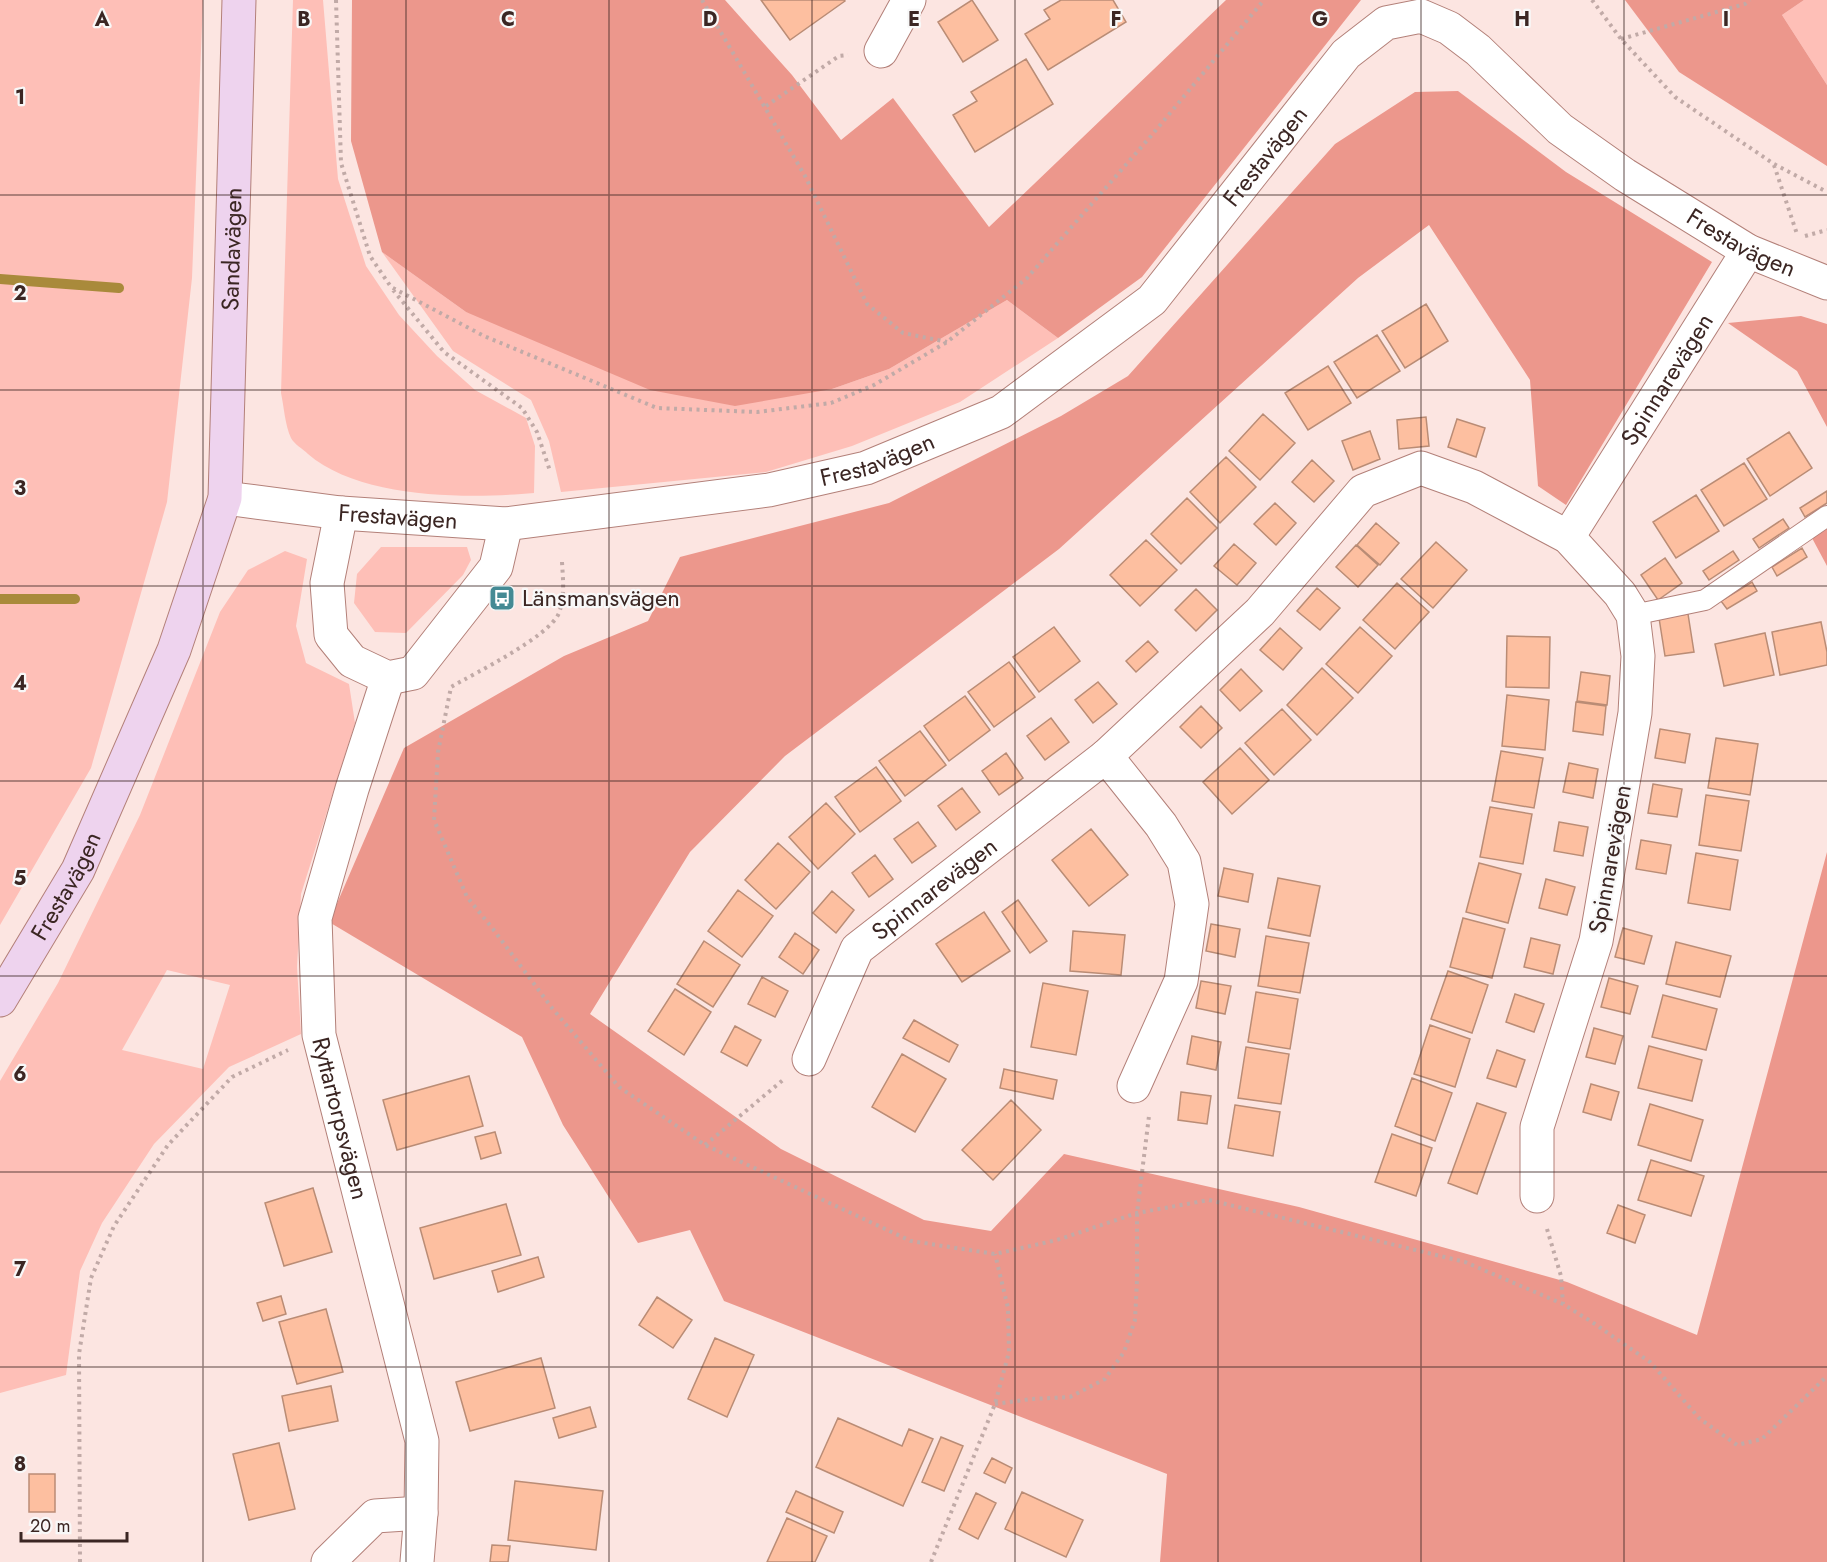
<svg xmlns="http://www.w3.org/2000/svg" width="1827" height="1562" font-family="Jost,sans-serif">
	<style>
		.green { fill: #febfb7; fill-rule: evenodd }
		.forest { fill: #ec978c }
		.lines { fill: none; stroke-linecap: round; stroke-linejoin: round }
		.stream { stroke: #a98a3b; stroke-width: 10 }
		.building { fill: #fdbfa0; stroke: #ba8c75; stroke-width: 1.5 }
		.lane-casing { stroke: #b38079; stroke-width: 22 }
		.street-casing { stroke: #b38079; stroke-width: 35 }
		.secondary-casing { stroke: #b38079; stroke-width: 35 }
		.path { stroke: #c1aaa7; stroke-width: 4; stroke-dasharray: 3 4.5; stroke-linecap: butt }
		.lane { stroke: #fff; stroke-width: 20 }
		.street { stroke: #fff; stroke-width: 33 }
		.secondary { stroke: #eed3ee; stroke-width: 33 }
		.grid { fill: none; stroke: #3b2623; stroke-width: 1.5; stroke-opacity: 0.55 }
		.labels { text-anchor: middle; stroke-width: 4.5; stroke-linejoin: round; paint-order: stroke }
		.street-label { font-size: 24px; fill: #3b2623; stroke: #f8f8f8 }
		.poi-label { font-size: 24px; fill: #3b2623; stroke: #f8f8f8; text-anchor: start }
		.grid-label { font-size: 20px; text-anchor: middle; font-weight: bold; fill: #3b2623; stroke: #f8f8f8; stroke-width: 4.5; stroke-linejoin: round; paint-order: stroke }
	</style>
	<rect width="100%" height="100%" fill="#fce5e1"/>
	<path class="green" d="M0,0h203l-11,278 -25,224 -76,266 -91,157z
		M293,0h30l15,179 28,87 33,49 38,41 38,34 51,28 9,28 -1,47c-66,6 -174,6 -226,-39 -5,-5 -14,-10 -17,-16 -6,-13 -7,-31 -10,-45z
		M1804,0h23v85l-45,-70z
		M382,252l84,60 366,77 57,-20 118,-69 51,38 -98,64 -108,44 -86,26 -205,20 -12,-51 -18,-41 -78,-49z
		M381,547h86l4,13 -8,15 -57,58 -31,-1 -21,-29 3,-29z
		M285,551l22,8 -11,67 10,37 43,21 6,39 -54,171 -4,73 4,67 -72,33 -75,77 -52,79 -22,48 -14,104 -66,18v-312l58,-98 82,-168 80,-203 28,-42zM167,970l63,15 -27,84 -81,-19z"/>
	<path class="forest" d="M352,0h373l67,75 49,65 52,-42 96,129 237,-227h135l-219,277 -84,61 -51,-38 -118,69 -57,20 -97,17 -85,-16 -184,-78 -84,-60 -31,-111z
		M1625,0h179l-22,15 45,70v81l-148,-94z
		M1458,91l108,81 146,90 -146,243 -28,-19 -8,-106 -101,-155 -71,53 -299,271 -274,207 -95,96 -100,162 191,135 143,71 67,11 73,-77 235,53 268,75 130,53 130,-483v710h-667l7,-88 -443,-173 -34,-71 -52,13 -75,-118 -41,-88 -193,-115 75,-174 160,-92 84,-35 32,-64 209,-54 172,-87 67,-40 207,-232 80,-52z
		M1801,316l26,8v103l-30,-56 -69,-48z
		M1827,527v39l-15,-28z"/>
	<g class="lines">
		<path class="stream" d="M0,279l119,9
			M0,599h75"/>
	</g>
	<path class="building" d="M761,0h83l1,1 -55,39z
		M972,0l26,40 -35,22 -25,-40z
		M1061,0h52l13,22 -78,48 -23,-36 25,-15 -6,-9z
		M1026,59l27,45 -78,48 -22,-37 24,-14 -6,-9z
		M1426,304l22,37 -43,27 -23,-37z
		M1377,335l23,36 -43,27 -23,-36z
		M1328,366l23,37 -43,27 -23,-37z
		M1263,414l32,29 -35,37 -31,-29z
		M1426,417l3,29 -30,3 -2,-29z
		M1457,419l28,9 -9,29 -28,-10z
		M1370,431l10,28 -27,11 -11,-29z
		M1789,432l23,36 -42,28 -23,-37z
		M1226,457l30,30 -36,36 -30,-31z
		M1312,460l22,21 -20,21 -22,-20z
		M1744,463l23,36 -43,27 -23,-36z
		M1827,491v12l-22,14 -5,-9z
		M1696,495l23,36 -43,27 -23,-36z
		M1187,498l30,30 -36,36 -30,-30z
		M1275,503l21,20 -20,22 -22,-21z
		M1783,519l6,9 -30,20 -6,-9z
		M1376,523l23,20 -19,22 -23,-20z
		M1146,540l31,30 -37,36 -30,-31z
		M1436,542l31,28 -34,38 -32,-29z
		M1234,544l22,19 -19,22 -23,-19z
		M1356,545l22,20 -20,22 -22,-20z
		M1802,548l5,9 -30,19 -5,-9z
		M1733,551l6,9 -30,20 -6,-9z
		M1665,558l17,25 -24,17 -17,-25z
		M1752,582l5,9 -30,18 -6,-8z
		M1397,583l32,29 -34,37 -32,-29z
		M1317,588l23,20 -20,22 -23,-19z
		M1196,589l21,21 -21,21 -21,-21z
		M1688,614l6,38 -29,4 -6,-38z
		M1821,622l6,30v13l-47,10 -8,-43z
		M1054,627l26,34 -41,31 -26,-35z
		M1360,627l32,29 -34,37 -32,-29z
		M1280,628l22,20 -19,22 -23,-20z
		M1765,633l9,42 -50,11 -9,-42z
		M1507,636l43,1 -1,51 -43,-1z
		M1148,641l10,11 -22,20 -10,-11z
		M1009,662l26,35 -41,30 -26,-35z
		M1322,668l31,30 -36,37 -30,-30z
		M1241,669l21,22 -22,20 -20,-21z
		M1581,672l29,4 -3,29 -30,-4z
		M1098,682l19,22 -24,19 -18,-23z
		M1507,695l42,5 -4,50 -43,-4z
		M965,696l25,34 -41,31 -25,-35z
		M1576,702l30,4 -3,29 -30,-4z
		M1201,706l21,22 -21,20 -21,-21z
		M1282,709l29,31 -37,35 -29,-32z
		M1051,718l18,24 -24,18 -18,-24z
		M1660,729l30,5 -5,29 -30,-5z
		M920,731l26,34 -41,31 -26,-35z
		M1716,738l42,6 -8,51 -42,-7z
		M1240,748l29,32 -37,34 -29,-32z
		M1501,751l42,7 -9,50 -42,-7z
		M1006,753l17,25 -24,17 -17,-24z
		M1569,763l29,6 -5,29 -30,-6z
		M876,767l25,34 -41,31 -25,-35z
		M1653,784l29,5 -5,28 -29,-4z
		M962,788l18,24 -24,18 -18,-24z
		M1706,795l43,6 -8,50 -42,-6z
		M826,803l29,31 -37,35 -29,-32z
		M1490,807l42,7 -9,50 -43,-7z
		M918,822l18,24 -24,17 -18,-24z
		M1559,822l29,5 -5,29 -29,-5z
		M1091,829l37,46 -39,31 -37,-46z
		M1641,840l30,5 -5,29 -30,-5z
		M778,843l32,29 -34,37 -31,-29z
		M1696,853l42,7 -8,50 -42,-7z
		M875,855l18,24 -24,18 -17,-24z
		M1479,863l42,11 -13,49 -42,-11z
		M1224,868l29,6 -5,28 -30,-6z
		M1278,878l42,8 -10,50 -42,-8z
		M1546,879l29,8 -8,28 -28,-7z
		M738,890l35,26 -31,41 -34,-26z
		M832,891l22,19 -18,23 -23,-20z
		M1018,900l29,41 -17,12 -28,-41z
		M984,912l26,39 -48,31 -26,-38z
		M1463,918l42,11 -13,49 -42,-11z
		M1211,924l29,5 -5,28 -29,-6z
		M1623,928l29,8 -8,28 -29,-7z
		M1073,931l52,4 -4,40 -51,-4z
		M795,933l24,17 -16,24 -24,-17z
		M1266,936l43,7 -9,50 -42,-7z
		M1531,938l29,7 -7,29 -29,-7z
		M704,941l36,24 -27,42 -36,-23z
		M1676,942l55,14 -11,41 -54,-13z
		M1448,971l40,14 -16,48 -41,-14z
		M762,977l26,14 -13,26 -27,-13z
		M1609,978l29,8 -8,28 -29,-7z
		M1201,981l30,5 -6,28 -29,-6z
		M1043,983l45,8 -12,64 -45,-8z
		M675,989l36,23 -27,43 -36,-24z
		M1256,992l42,7 -8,50 -42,-7z
		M1515,994l29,10 -10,28 -28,-10z
		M1663,995l54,14 -11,41 -54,-13z
		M914,1020l44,25 -9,17 -46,-24z
		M1430,1025l40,14 -15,48 -41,-13z
		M735,1026l26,14 -14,26 -26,-14z
		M1594,1028l29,8 -8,28 -29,-7z
		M1192,1036l29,6 -5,28 -29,-6z
		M1649,1046l53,14 -10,41 -54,-13z
		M1246,1047l43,7 -8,50 -43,-6z
		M1497,1050l28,10 -9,27 -29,-9z
		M902,1054l44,25 -31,53 -43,-25z
		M1004,1069l53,11 -4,19 -53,-11z
		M469,1076l14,50 -86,24 -14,-50z
		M1412,1078l40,15 -17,48 -40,-15z
		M1591,1084l28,8 -8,28 -28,-8z
		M1181,1092l30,4 -4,28 -29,-4z
		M1011,1100l30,30 -48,50 -31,-30z
		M1477,1103l29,10 -29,81 -29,-11z
		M1650,1104l53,16 -12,41 -53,-16z
		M1235,1105l45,7 -7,44 -45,-8z
		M495,1132l6,21 -20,6 -6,-22z
		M1392,1134l40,14 -16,48 -41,-14z
		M1651,1160l53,16 -13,40 -53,-16z
		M313,1188l19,64 -48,14 -19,-63z
		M506,1204l15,51 -87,24 -14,-51z
		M1618,1205l27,10 -10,28 -28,-10z
		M538,1257l6,20 -46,15 -6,-21z
		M281,1296l5,18 -23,7 -6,-18z
		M657,1297l35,23 -19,28 -34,-23z
		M326,1309l17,63 -46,12 -18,-62z
		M715,1338l39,17 -27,62 -39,-18z
		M541,1358l14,50 -85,23 -14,-49z
		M331,1386l7,35 -49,10 -7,-35z
		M590,1407l6,20 -37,11 -6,-20z
		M838,1418l64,28 7,-17 24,10 -30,67 -87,-39z
		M941,1437l22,9 -19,45 -22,-9z
		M279,1443l16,66 -46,11 -16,-66z
		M992,1458l20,10 -7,15 -21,-10z
		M29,1474h26v38h-26z
		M515,1481l88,10 -7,59 -88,-10z
		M796,1491l47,21 -9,21 -48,-21z
		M1022,1492l61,28 -17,37 -61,-28z
		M976,1493l20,10 -18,36 -19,-10z
		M787,1518l40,18 -12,26h-48z
		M492,1545l18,1 -2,16h-18z"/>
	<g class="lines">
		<g class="lane-casing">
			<path id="lane" d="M1633,615l72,-15 122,-84"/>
		</g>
		<g class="street-casing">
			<g id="street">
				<path d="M881,51l28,-51"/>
				<path id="s1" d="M225,498l116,15 165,11 263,-34 97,-22 135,-56 151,-112 194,-246 40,-31 35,-7 28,12 29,22 82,79 65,46 123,76 79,32"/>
				<path d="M341,513l-14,70 4,52 21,26 36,17 25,-5 83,-106 10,-43"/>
				<path id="s2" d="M1568,537l180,-286"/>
				<path id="s3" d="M388,678l-36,111 -37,129 4,117 103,406 -1,72 -4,49"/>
				<path d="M1106,756l55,69 23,37 8,42 -11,77 -47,105"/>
				<path id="s4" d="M809,1059l48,-110 249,-193 154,-144 103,-121 58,-23 53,19 94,50 52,57 13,21 5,41 -3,57 -39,228 -59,186v69"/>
				<path d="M328,1562l47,-46 46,-3"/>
			</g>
		</g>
		<g class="secondary-casing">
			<g id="secondary">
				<path id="s5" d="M0,1000l78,-130 96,-220 51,-152 14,-498"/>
			</g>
		</g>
		<path class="path" d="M336,0l5,163 29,93 21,31 93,49 173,72 100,4 74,-9 43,-18 73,-43 80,-64 124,-142 113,-136
			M702,0l103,176 62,128 36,29 44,9
			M1592,0l29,39 54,58 99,67 53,28
			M1621,39l124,-35 5,-4
			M766,106l73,-50 9,-1
			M1774,165l23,69
			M1805,236l22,-6
			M393,290l51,62 78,56 15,24 13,39
			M562,562c1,18 3,34 -3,51 -10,24 -84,60 -108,74l-13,65 -4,68 33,77 26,32 59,79 67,79 86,58 206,96 84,13 62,-14 80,-27 72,-13 256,62 98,42 29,18 58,40 50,57 37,26 25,-6 65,-63
			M705,1145l78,-65
			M1547,1229l14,47 2,28
			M995,1404l36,-5 39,-2 35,-18 19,-27 11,-32 2,-40v-67l12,-97
			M80,1562l-1,-208 12,-76 23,-52 54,-81 64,-68 56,-27
			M931,1562l64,-158 14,-52 -1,-44 -13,-54"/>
		<use href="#lane" class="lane"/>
		<use href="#street" class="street"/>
		<use href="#secondary" class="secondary"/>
	</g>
	<path class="grid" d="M203,0v1562M406,0v1562M609,0v1562M812,0v1562M1015,0v1562M1218,0v1562M1421,0v1562M1624,0v1562M0,195h1827M0,390h1827M0,586h1827M0,781h1827M0,976h1827M0,1172h1827M0,1367h1827"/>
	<defs>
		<g id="bus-square" transform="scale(1.35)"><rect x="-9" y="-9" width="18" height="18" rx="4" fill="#448a94" stroke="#f8f8f8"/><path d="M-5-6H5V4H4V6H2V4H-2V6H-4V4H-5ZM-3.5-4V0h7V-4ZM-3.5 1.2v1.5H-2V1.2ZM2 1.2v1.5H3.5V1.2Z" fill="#fff"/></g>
	</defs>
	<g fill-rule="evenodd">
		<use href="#bus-square" x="502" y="598"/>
	</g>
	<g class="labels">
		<g class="street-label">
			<text dy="8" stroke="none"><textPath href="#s1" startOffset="1164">Frestavägen</textPath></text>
			<text dy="8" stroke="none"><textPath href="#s1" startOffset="1776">Frestavägen</textPath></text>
			<text dy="8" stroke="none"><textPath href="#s5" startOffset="801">Sandavägen</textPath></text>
			<text dy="8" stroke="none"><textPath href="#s2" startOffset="186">Spinnarevägen</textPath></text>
			<text dy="8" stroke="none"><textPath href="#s1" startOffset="660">Frestavägen</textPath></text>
			<text dy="8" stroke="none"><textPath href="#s1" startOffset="174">Frestavägen</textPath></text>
			<text transform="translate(1610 859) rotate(-80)" y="8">Spinnarevägen</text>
			<text dy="8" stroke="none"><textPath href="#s5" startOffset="132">Frestavägen</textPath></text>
			<text dy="8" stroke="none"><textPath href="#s4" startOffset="218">Spinnarevägen</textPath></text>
			<text dy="8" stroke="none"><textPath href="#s3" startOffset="454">Ryttartorpsvägen</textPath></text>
		</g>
		<g class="poi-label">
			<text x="522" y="606">Länsmansvägen</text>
		</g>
	</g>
	<g class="grid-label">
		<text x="102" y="26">A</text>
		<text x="304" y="26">B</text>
		<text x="508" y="26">C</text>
		<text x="710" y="26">D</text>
		<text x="914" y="26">E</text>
		<text x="1116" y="26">F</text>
		<text x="1320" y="26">G</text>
		<text x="1522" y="26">H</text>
		<text x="1726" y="26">I</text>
		<text x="20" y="104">1</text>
		<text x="20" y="300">2</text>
		<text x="20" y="495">3</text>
		<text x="20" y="690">4</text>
		<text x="20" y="885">5</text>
		<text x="20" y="1081">6</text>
		<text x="20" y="1276">7</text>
		<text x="20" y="1471">8</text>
	</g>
	<path d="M21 1532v9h106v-9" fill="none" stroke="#3b2623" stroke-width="3"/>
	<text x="30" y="1532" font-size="18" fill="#3b2623" stroke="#f8f8f8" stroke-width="4.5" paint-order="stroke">20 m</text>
</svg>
